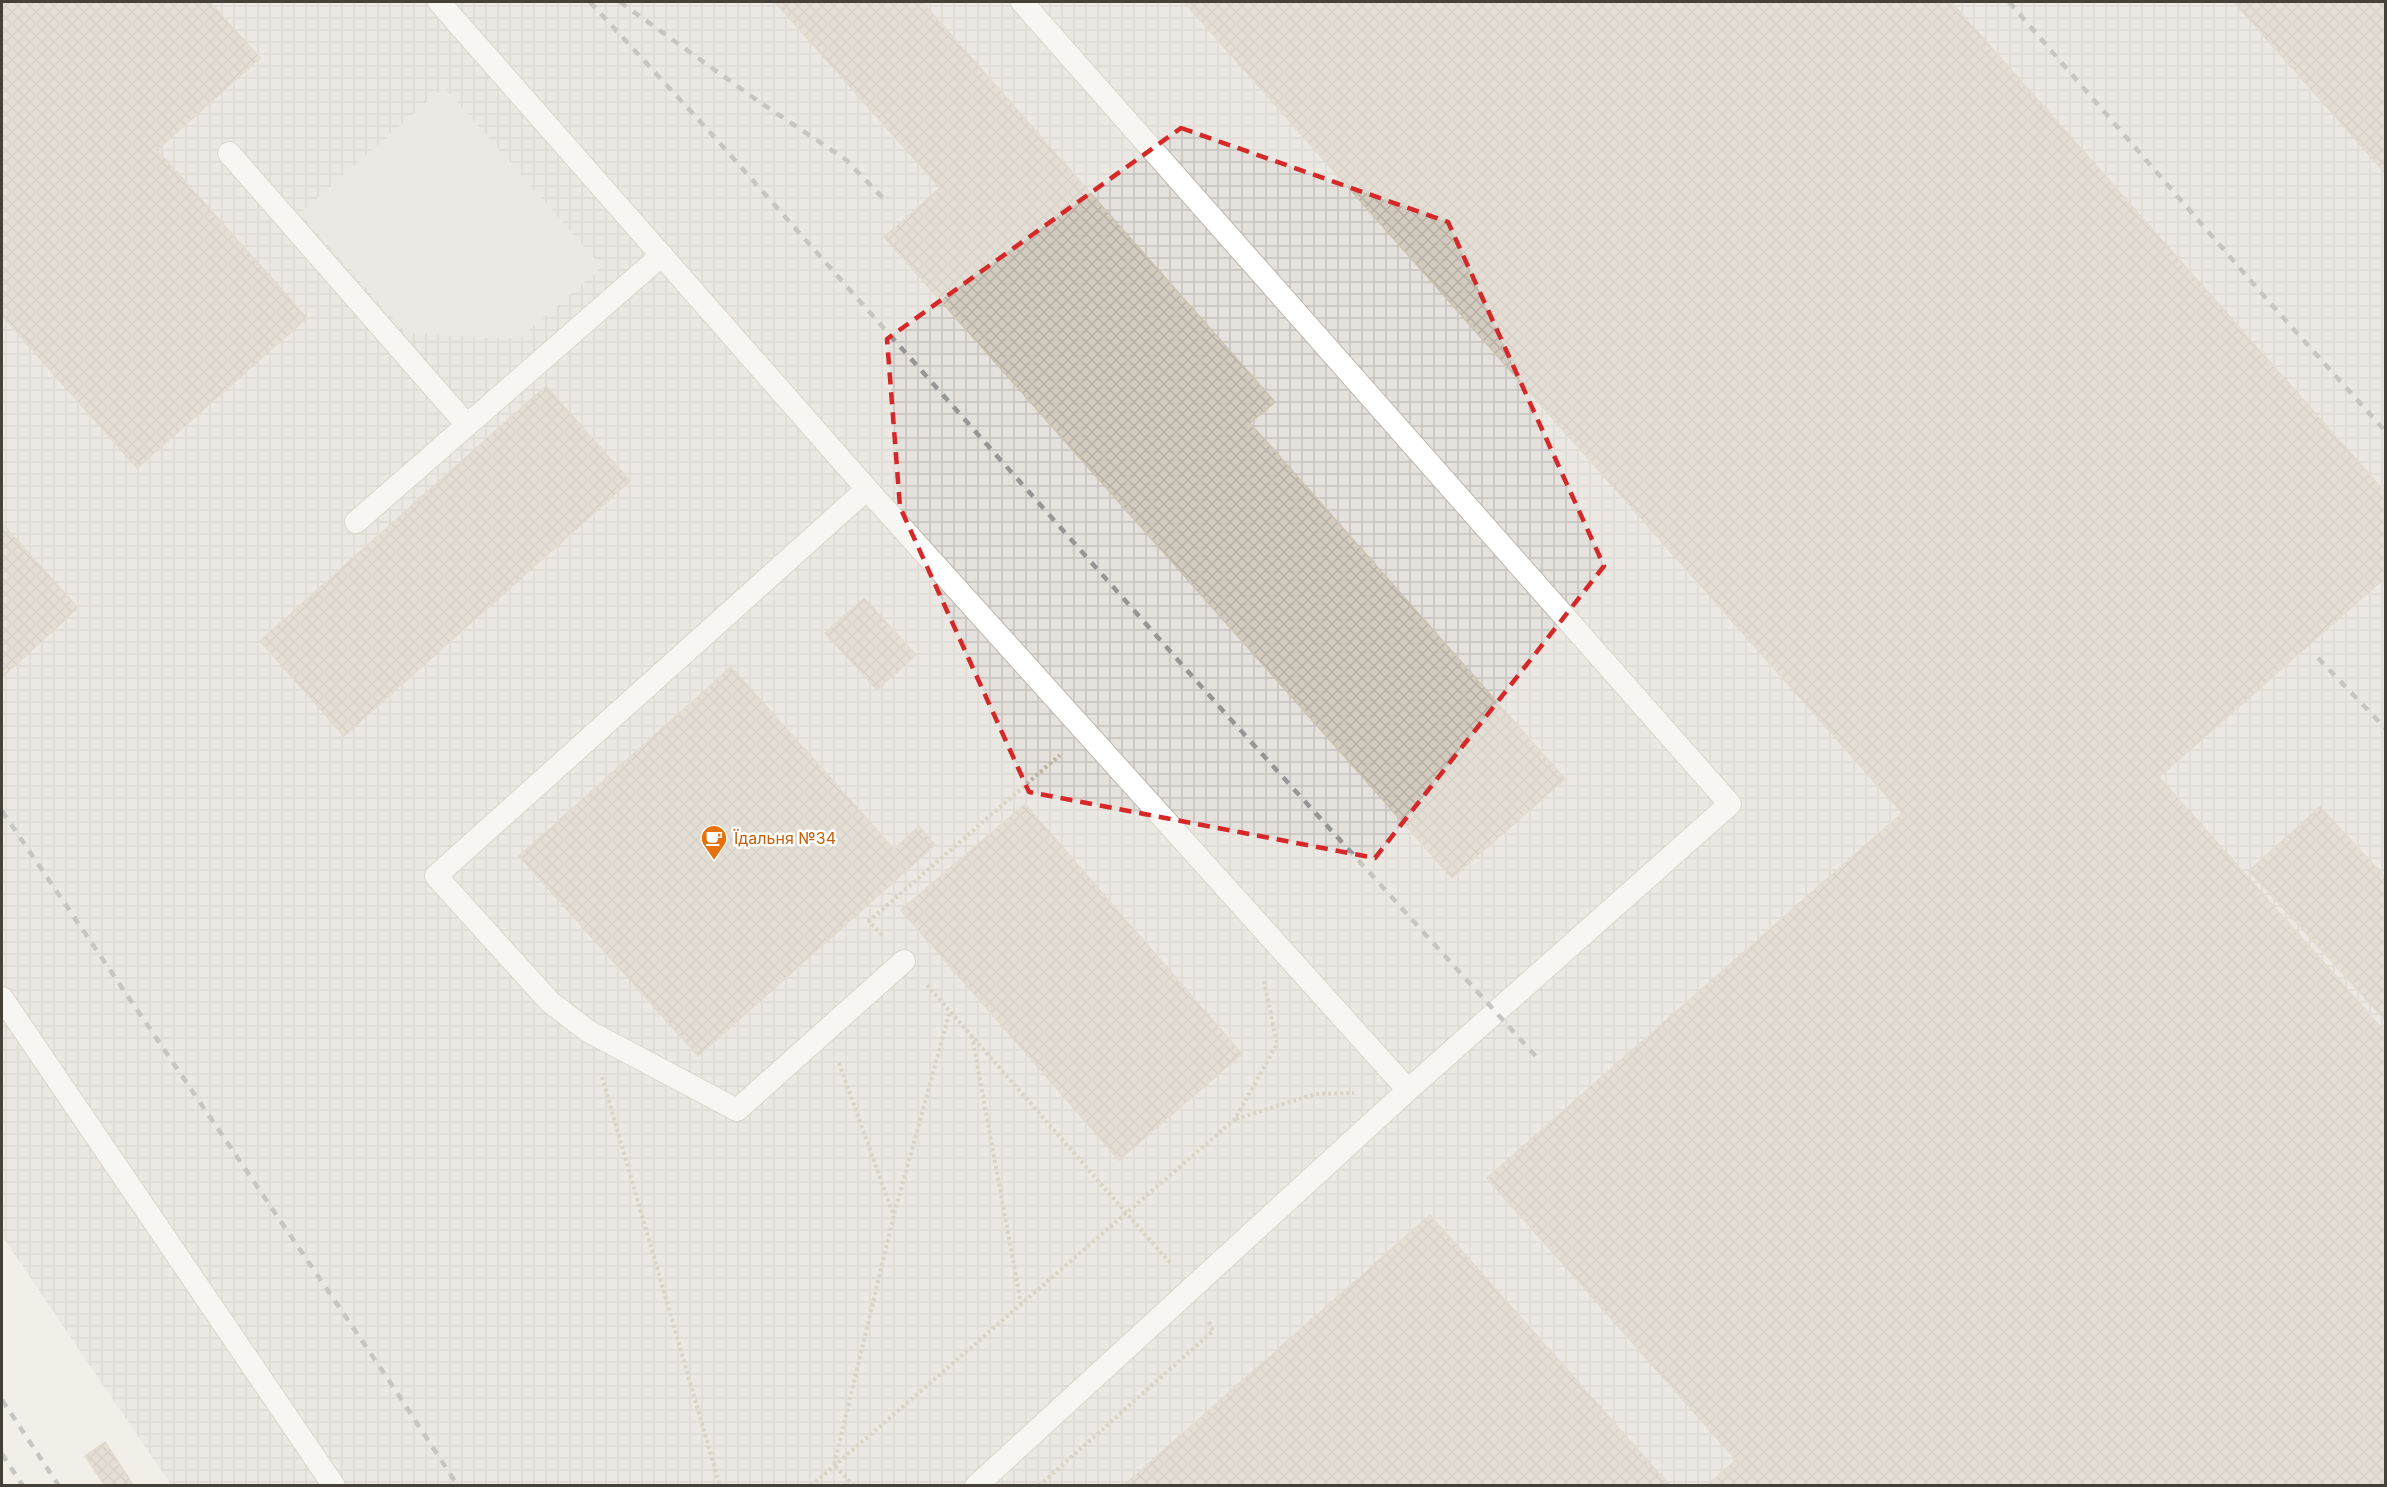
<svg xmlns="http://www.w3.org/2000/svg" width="2387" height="1487" font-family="Inter,sans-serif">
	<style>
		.industrial { fill: url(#industrial-grid) }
		.parking { fill: #e4e2e0 }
		.building { fill: url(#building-cross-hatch); stroke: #cdc3b3; stroke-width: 1.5 }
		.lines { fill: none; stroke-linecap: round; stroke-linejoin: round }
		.lane-casing { stroke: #bdb7ac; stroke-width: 24 }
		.path { stroke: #bdb39e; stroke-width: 4; stroke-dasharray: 3 3; stroke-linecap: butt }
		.lane { stroke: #fff; stroke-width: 22 }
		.rail { stroke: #969696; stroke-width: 4.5; stroke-dasharray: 8 8; stroke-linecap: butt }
		.marked { fill: none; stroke: #d62828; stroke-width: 4.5; stroke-dasharray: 12 8; stroke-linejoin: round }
		.labels { text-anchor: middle; stroke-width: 5; stroke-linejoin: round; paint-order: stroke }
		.food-label { font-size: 16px; fill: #c56008; stroke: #fff; text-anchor: start }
	</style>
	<defs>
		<pattern id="industrial-grid" width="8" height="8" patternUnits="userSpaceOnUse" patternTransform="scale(1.5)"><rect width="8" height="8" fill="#e5e1dd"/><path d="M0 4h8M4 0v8" fill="none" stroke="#c6c2be"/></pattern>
		<pattern id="building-cross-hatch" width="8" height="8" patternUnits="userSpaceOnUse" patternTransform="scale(1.5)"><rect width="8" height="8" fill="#d3cbbf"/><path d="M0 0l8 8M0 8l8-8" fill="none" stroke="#b6afa5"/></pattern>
	</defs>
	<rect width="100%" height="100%" fill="#f2efe8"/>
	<path class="industrial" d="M2,2h2383v1483h-2214l-169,-249z"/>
	<path class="parking" d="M444,87l158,180 -83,72 -113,-6 -106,-120z"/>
	<path class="building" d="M2,2h208l50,56 -103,92 150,168 -170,150 -135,-152z
		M775,2h147l353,400 -25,21 315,356 -113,99 -568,-641 56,-49z
		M1184,2h767l435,491v84l-227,200 227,256v453h-680l30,-26 -249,-282 415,-365z
		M2234,2h152v172z
		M546,386l84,95 -286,255 -84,-95z
		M2,523l76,85 -76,69z
		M864,598l52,57 -39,35 -52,-57z
		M731,667l163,182 25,-23 16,19 -237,211 -179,-200z
		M1025,804l217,250 -123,106 -218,-250z
		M2320,807l66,71v143l-137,-150z
		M1430,1215l240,271h-547z
		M105,1442l29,44h-29l-20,-30z"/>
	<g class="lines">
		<g class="lane-casing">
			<path id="lane" d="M439,2l428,487 541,601
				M229,153l238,272
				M867,489l-431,387 114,126 38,29 149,79 167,-149
				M356,522l306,-267
				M2,998l332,488
				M976,1486l432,-396 322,-286 -708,-802"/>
		</g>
		<path class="path" d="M882,935l-13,-14 191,-166
			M927,985l244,279
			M972,1036l49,268
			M839,1063l54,151
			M602,1077l118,409
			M1236,1119l79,-25 39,-1
			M811,1486l424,-367 42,-75 -13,-63
			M854,1486l-20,-21 60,-250 56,-204
			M1039,1486l174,-155 -5,-11"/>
		<use href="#lane" class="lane"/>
		<path class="rail" d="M590,2l119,129 515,581 317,350
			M620,2l138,99 87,58 41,42
			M2009,2l261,301 116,129
			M2318,658l68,71
			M2,811l388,571 68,104
			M2,1400l57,86
			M2,1454l21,32"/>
	</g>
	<path d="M0 0H2387V1487H0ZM1181,128l267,94 156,344 -229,292 -346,-66 -129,-285 -13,-168z" fill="#f2efe8" fill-opacity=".55" fill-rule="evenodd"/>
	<path class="marked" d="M1181,128l267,94 156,344 -229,292 -346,-66 -129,-285 -13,-168z"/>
	<defs>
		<g id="cafe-pin" transform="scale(1.35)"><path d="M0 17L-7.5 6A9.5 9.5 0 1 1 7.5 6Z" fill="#e8710a" stroke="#fff"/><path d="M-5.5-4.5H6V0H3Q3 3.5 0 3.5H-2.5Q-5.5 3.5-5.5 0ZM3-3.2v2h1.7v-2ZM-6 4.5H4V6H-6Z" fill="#fff"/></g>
	</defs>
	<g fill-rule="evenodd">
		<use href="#cafe-pin" x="714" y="838"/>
	</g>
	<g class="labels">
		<g class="food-label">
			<text x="734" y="844">Їдальня №34</text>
		</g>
	</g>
	<rect width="2387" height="1487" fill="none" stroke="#454038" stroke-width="6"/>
</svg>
